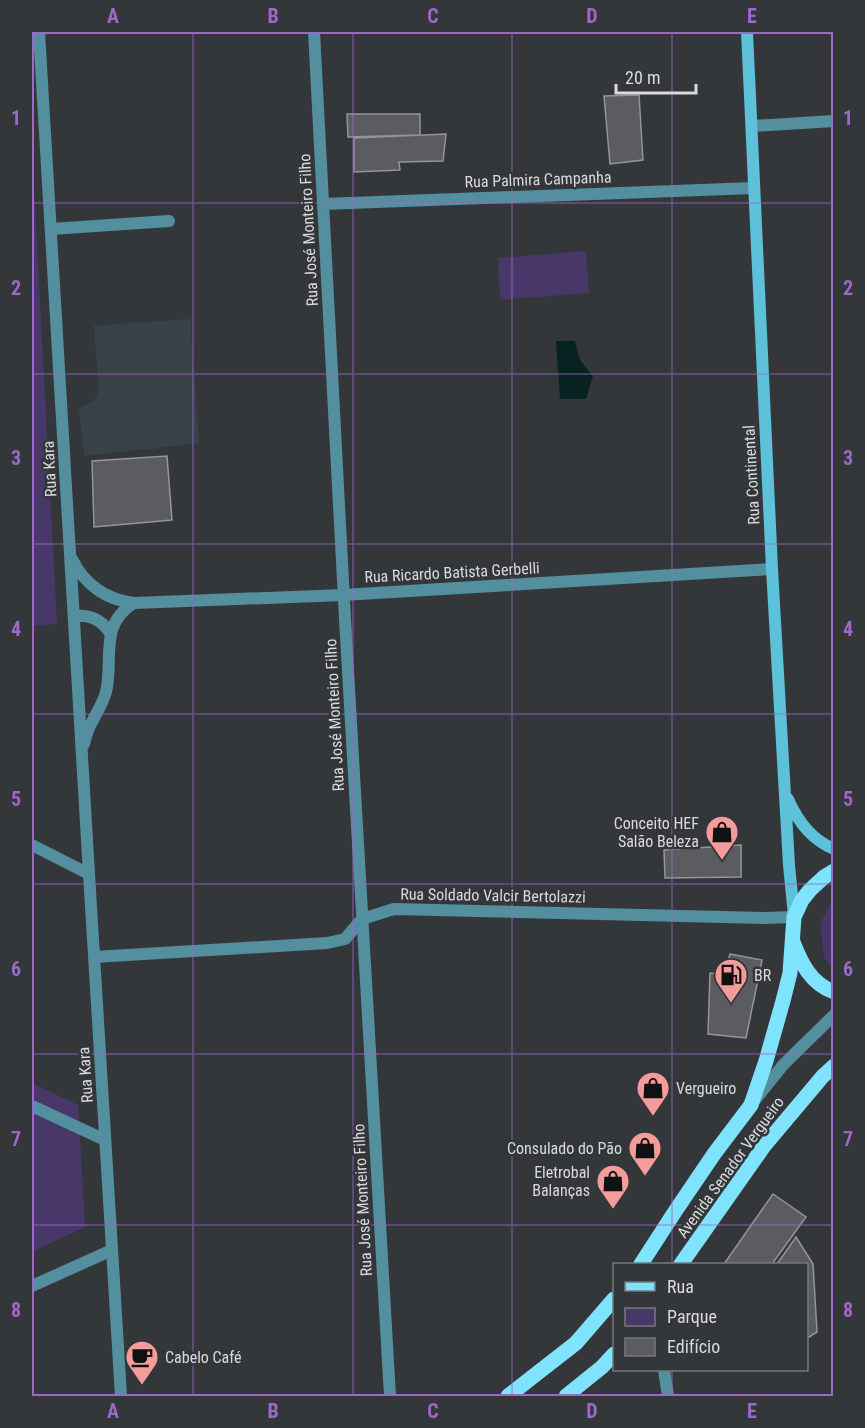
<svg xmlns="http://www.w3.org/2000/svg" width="865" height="1428" font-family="'Roboto Condensed',sans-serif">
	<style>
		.built { fill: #3a4249 }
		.green { fill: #48386a }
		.water { fill: #062321 }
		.building { fill: #5b5c5f; stroke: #949599; stroke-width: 1.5 }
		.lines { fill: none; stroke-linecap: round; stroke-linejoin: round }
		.lane { stroke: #548f9f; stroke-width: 12 }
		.street { stroke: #548f9f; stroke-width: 12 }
		.secondary { stroke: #5cc1d9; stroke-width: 12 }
		.primary { stroke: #80e3fd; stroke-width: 15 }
		.grid { fill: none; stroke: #9c69c9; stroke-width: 1.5; stroke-opacity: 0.55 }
		.labels { text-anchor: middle; stroke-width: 5; stroke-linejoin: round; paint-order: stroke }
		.street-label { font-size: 16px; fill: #d8dadb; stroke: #34373a }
		.poi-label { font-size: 16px; fill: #d8dadb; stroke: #34373a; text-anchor: end }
		.neatline { fill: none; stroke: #9c69c9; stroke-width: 2 }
		.grid-label { font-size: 20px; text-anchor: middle; font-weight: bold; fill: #9c69c9 }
	</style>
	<rect width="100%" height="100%" fill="#34373a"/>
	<path class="built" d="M190,319l9,124 -115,13 -5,-48 14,-6 6,-11 -5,-65z"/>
	<path class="green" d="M32,151l25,473 -25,2z
		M586,251l3,42 -89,7 -2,-42z
		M833,900v67l-8,-8 -4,-26 1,-13z
		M32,1083l46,22 7,122 -53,25z"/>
	<path class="water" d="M556,341h19l5,19 13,16 -7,23h-26z"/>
	<path class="building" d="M639,95l4,65 -33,4 -6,-68z
		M347,114h73v21l-72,2z
		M446,134l-3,27 -44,1 1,8 -46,2v-34z
		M167,456l5,64 -78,7 -2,-66z
		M741,845v32l-76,1 -1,-28z
		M730,954l32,6 -16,78 -38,-4 2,-61 14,1z
		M773,1194l33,23 -34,47h-48z
		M796,1237l17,27 4,68 -11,7v-75h-29z"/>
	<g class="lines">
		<path class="lane" d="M755,1100l28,-35 51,-50"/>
		<path class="street" d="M39,32l50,842 32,522
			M314,32l31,587 45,777
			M752,126l82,-5
			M323,204l431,-16
			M51,229l118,-8
			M72,559c12,25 34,41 62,44l209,-8 429,-26
			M74,616c17,-2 29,4 37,19
			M84,744c2,-8 4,-16 8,-22 5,-10 11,-19 14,-30 8,-33 -8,-67 28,-89
			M32,845l57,29
			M94,957l233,-14 18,-4 17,-20 32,-10 370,9 30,-1
			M32,1106l73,34
			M32,1286l80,-36
			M664,1370l4,26"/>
		<path class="secondary" d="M747,32l25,537 17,296 5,51
			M788,799c9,21 24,41 46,50"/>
		<path class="primary" d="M793,942c8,21 18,42 41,50
			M641,1264l35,-54 38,-56 37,-49 15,-44 17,-60 7,-28 4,-56 8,-17 8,-10 14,-13 10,-6
			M681,1264l83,-118 59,-70 11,-10
			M508,1396l68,-53 38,-44
			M566,1396l36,-29 12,-13"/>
	</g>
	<path class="grid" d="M193,32v1364M353,32v1364M512,32v1364M672,32v1232M32,203h802M32,374h802M32,544h802M32,714h802M32,884h802M32,1054h802M32,1225h802M672,1370v26"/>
	<defs>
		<g id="shop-pin" transform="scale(1.725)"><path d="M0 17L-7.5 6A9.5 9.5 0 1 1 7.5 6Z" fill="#f59b9c" stroke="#34373a"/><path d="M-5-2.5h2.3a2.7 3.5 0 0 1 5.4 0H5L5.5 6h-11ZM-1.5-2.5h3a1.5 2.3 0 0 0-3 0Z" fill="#111"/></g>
		<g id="fuel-pin" transform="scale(1.725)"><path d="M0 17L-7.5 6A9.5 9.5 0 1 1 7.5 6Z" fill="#f59b9c" stroke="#34373a"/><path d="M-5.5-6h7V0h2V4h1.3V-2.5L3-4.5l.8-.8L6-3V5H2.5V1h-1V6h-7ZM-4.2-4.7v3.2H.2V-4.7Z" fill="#111"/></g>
		<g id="cafe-pin" transform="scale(1.725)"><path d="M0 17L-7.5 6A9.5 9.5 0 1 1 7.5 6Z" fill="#f59b9c" stroke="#34373a"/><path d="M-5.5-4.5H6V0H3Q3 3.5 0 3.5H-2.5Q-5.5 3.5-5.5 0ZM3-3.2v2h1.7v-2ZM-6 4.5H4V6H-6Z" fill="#111"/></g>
	</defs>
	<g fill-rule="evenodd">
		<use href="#shop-pin" x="722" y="832"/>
		<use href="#fuel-pin" x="731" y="975"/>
		<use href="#shop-pin" x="653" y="1088"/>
		<use href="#shop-pin" x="645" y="1148"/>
		<use href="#shop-pin" x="613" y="1181"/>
		<use href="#cafe-pin" x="142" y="1357"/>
	</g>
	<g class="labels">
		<g class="street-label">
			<text transform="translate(538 179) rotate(-2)" y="6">Rua Palmira Campanha</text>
			<text transform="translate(308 230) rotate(-93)" y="6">Rua José Monteiro Filho</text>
			<text transform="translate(49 469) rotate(-93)" y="6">Rua Kara</text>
			<text transform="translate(751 475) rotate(-93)" y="6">Rua Continental</text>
			<text transform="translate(452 572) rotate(-3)" y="6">Rua Ricardo Batista Gerbelli</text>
			<text transform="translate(334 715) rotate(-93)" y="6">Rua José Monteiro Filho</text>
			<text transform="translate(493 895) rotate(1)" y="6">Rua Soldado Valcir Bertolazzi</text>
			<text transform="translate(85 1075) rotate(-94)" y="6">Rua Kara</text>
			<text transform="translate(730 1167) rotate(-54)" y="6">Avenida Senador Vergueiro</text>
			<text transform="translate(362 1200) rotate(-93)" y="6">Rua José Monteiro Filho</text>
		</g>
		<g class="poi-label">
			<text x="699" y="829">Conceito HEF<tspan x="699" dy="18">Salão Beleza</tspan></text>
			<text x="754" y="981" text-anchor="start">BR</text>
			<text x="676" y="1094" text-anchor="start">Vergueiro</text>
			<text x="622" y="1154">Consulado do Pão</text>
			<text x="590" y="1178">Eletrobal<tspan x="590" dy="18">Balanças</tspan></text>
			<text x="165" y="1363" text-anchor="start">Cabelo Café</text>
		</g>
	</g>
	<rect width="865" height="1428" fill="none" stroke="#34373a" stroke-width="66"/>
	<rect x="613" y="1263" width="195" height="108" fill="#34373a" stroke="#76787a" stroke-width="1.5"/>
	<rect x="625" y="1282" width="30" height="9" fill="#80e3fd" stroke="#76787a" stroke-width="1.5"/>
	<text x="667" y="1293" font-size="18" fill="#d8dadb">Rua</text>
	<rect x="625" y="1308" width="30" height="18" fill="#48386a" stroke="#76787a" stroke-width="1.5"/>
	<text x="667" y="1323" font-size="18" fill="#d8dadb">Parque</text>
	<rect x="625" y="1338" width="30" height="18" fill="#5b5c5f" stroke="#76787a" stroke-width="1.5"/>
	<text x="667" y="1353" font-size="18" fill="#d8dadb">Edifício</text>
	<path d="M616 84v9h80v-9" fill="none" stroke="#d8dadb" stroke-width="3"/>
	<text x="625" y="84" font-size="18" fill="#d8dadb" stroke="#34373a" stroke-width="4.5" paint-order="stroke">20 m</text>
	<rect x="33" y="33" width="799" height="1362" class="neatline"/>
	<g class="grid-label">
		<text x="113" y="23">A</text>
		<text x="273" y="23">B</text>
		<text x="433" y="23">C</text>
		<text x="592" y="23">D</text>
		<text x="752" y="23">E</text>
		<text x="16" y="125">1</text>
		<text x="848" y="125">1</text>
		<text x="16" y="295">2</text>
		<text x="848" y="295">2</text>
		<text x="16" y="465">3</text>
		<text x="848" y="465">3</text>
		<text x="16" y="636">4</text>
		<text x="848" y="636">4</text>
		<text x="16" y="806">5</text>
		<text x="848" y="806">5</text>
		<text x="16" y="976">6</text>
		<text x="848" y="976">6</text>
		<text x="16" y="1146">7</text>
		<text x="848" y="1146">7</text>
		<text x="16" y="1317">8</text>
		<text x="848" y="1317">8</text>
		<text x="113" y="1418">A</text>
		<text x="273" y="1418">B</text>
		<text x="433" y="1418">C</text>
		<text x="592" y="1418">D</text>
		<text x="752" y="1418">E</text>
	</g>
</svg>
